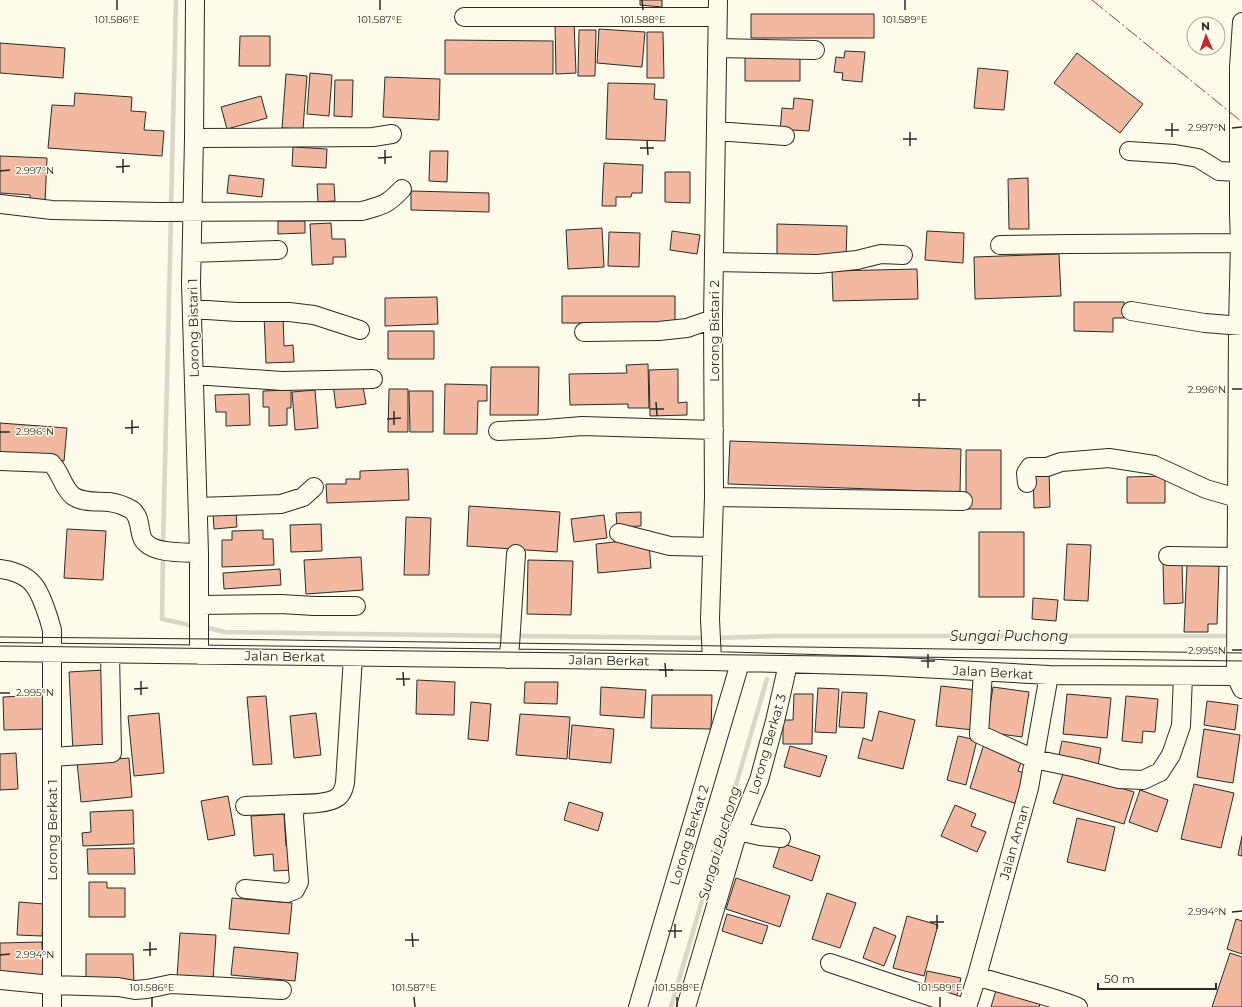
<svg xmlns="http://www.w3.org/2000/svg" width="1242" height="1007" font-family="Montserrat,sans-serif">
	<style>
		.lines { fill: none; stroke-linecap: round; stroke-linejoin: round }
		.stream { stroke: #d8d7c9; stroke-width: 4.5 }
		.building { fill: #f2b8a0; stroke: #2b2b2b }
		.minor-casing { stroke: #2b2b2b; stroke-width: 20 }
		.minor { stroke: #fdfbea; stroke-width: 18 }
		.tram { stroke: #2b2b2b; stroke-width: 1 }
		.power { stroke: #c62828; stroke-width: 1; stroke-dasharray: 14 3 2 3; stroke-linecap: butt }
		.ticks { fill: none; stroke: #2b2b2b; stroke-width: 1.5 }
		.labels { text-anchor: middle; stroke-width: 3; stroke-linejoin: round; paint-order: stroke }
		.street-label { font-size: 13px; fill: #2b2b2b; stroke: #fdfbea }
		.water-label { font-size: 14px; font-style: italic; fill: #2b2b2b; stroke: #fdfbea }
		.ticks-label { font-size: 10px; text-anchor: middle; fill: #2b2b2b; stroke: #fdfbea; stroke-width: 3; stroke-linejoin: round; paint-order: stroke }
	</style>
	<rect width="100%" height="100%" fill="#fdfbea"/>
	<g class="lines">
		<path class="stream" d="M171,208l5,-208
			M163,546l8,-330
			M163,554l-1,65 32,7
			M204,627l21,5 283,4
			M515,636l193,2
			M715,638l61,-2h456
			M671,1007l96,-328"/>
	</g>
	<path class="building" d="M640,0h22v7l-22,-2z
		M751,14h123v24h-123z
		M555,22h19l2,51 -20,1z
		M599,29l46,3 -3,35 -45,-4z
		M579,30h17l-1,46h-17z
		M647,32h16l1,46h-17z
		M240,36h30v30h-31z
		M445,40l108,1v33h-108z
		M0,43l65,5 -2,30 -63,-5z
		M845,51l20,1 -3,30 -20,-2 1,-7 -9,-1 2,-15 8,1z
		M1077,53l66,51 -23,29 -66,-50z
		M745,56h55v25h-55z
		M978,68l30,3 -4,39 -30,-2z
		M310,73l22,2 -3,41 -22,-2z
		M286,74l21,2 -4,53 -21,-1z
		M385,77l55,2 -1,41 -56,-3z
		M335,80h18l-1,37 -18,-1z
		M608,83l47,1 -1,15 13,1 -2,41 -59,-2z
		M75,93l57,4 -1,14 15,1 -2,18 20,1 -2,25 -114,-8 4,-43 22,1z
		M261,96l6,22 -40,11 -6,-22z
		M794,98l19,2 -4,31 -17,-1v2l-12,-1 2,-23 11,1z
		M293,147l34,2 -1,19 -34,-2z
		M430,151h18l-1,31 -18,-1z
		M0,156l47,2 -2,45h-15v-8l-30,-2z
		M604,163l39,2 -1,28h-10l-1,4h-15v9h-14z
		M665,172h25v31l-25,-1z
		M229,175l35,4 -2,18 -35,-4z
		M1028,178l1,51h-20l-1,-50z
		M317,184h17l1,17 -17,1z
		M411,191l78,2v19l-78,-2z
		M278,221h27v12l-27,1z
		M331,223l1,16h13l1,18h-13v7l-21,1 -2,-41z
		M777,224l70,2 -1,32 -69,-1z
		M602,228l2,39 -36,2 -2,-39z
		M672,231l28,4 -3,19 -27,-4z
		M927,231l37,2 -1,30 -38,-3z
		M609,232l31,1 -1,34 -31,-1z
		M1059,254l2,42 -86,3 -1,-42z
		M917,269l1,30 -85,2 -1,-30z
		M562,296h113v27h-113z
		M437,297l1,27 -53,2v-28z
		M1074,302h50v16h-11v14l-39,-1z
		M283,315l1,31 9,-1 1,17 -28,1 -2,-47z
		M388,331h46v28h-46z
		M648,364l1,44h-21v-4l-58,1 -1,-31 58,-1 -1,-8z
		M491,367h48l-1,48h-48z
		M678,369v34l9,-1v13l-37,1 -1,-46z
		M362,380l4,24 -30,4 -3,-24z
		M445,384l42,1v16h-9l-1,33h-33z
		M389,389h19v43h-20z
		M291,390v18h-4v17l-18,1v-19h-6v-16z
		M315,390l3,38 -23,2 -3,-38z
		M409,391h24v41h-23z
		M249,394l1,31 -24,1v-14h-10l-1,-17z
		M0,423l67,5 -3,33 -64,-6z
		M730,441l231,8 -1,43 -232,-8z
		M966,450h35v59h-35z
		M408,469l1,31 -82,3 -1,-19h20v-5h14v-8z
		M1033,471h16l1,36 -16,1z
		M1165,476v27h-38v-26z
		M469,506l91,6 -3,40 -90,-6z
		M236,511l1,16 -23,2 -1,-17z
		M641,512v14l-24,1 -1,-14z
		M604,515l3,23 -33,4 -3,-23z
		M406,517l25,1 -2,57h-25z
		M321,524l1,27 -31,1 -1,-27z
		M67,529l39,2 -3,49 -39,-2z
		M263,530v9h10l1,26 -52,2v-27h10v-9z
		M979,532h45v65h-45z
		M642,539l7,5 2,24 -53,5 -2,-29z
		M1067,544l24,1 -3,56 -24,-1z
		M361,557l2,33 -57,4 -2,-34z
		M528,560l45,1 -2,54 -44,-1z
		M1163,564h19l1,39 -19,1z
		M1187,564l32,2 -2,58h-9v8h-24z
		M280,569l1,16 -57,4 -1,-16z
		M1033,598l25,2 -2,21 -24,-2z
		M104,670l3,81 -34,1 -4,-80z
		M417,680l38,2 -1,33 -38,-1z
		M525,682h33l-1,22 -33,-1z
		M941,686l36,4 -4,40 -37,-4z
		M601,687l45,3 -2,28 -44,-3z
		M993,687l36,5 -7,45 -36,-5z
		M818,688l21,1 -3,44 -21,-1z
		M842,692l25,1 -3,35 -25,-1z
		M794,694h19l-1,50h-29v-24h10z
		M1067,694l44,4 -4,40 -44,-4z
		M43,695l1,34 -40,1 -1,-33z
		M652,695h60l-1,34 -60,-1z
		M266,696l6,68 -19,1 -6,-68z
		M1126,696l32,3 -3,33 -12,-1 -1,12 -20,-2z
		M1207,701l31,4 -3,25 -31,-5z
		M471,702l20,2 -3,37 -20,-2z
		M879,711l36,9 -12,49 -45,-11 5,-20 9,3z
		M159,713l5,60 -30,3 -6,-60z
		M316,713l5,42 -27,3 -4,-42z
		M520,714l50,3 -3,42 -51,-4z
		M572,725l42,4 -3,34 -42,-4z
		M1204,729l36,6 -7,48 -36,-6z
		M958,736l19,4 -11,45 -19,-5z
		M1062,741l39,7 -3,18 -40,-7z
		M984,744l39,13 -5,14 9,3 -10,30 -47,-16z
		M790,746l37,10 -7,21 -36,-10z
		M16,753l2,36 -18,1v-36z
		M129,758l3,39 -51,5 -4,-40z
		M1064,771l70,21 -10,32 -71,-21z
		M1194,784l40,9 -13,55 -40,-9z
		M1140,790l28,10 -11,32 -28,-10z
		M228,796l7,39 -27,5 -7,-39z
		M569,802l34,11 -5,18 -34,-11z
		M955,805l21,9 -5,12 15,6 -9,20 -36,-16z
		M133,810l1,34 -51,2 -1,-13 9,-1 -1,-20z
		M284,814l2,32h7l1,24 -20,1 -1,-17 -19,2 -3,-40z
		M1077,818l38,9 -10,44 -38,-9z
		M1242,836v20l-4,-1z
		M781,843l39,13 -8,25 -39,-14z
		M134,848l1,26h-47l-1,-25z
		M736,878l54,18 -10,31 -54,-18z
		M89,882h18v6h18v29h-36z
		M827,893l29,10 -16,45 -28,-9z
		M232,898l60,5 -3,31 -60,-5z
		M19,902l25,2 -2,32 -25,-1z
		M727,914l41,12 -6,18 -40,-13z
		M907,916l31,9 -14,51 -31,-8z
		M1236,919l6,2v33l-15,-5z
		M874,927l22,9 -12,30 -21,-8z
		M180,933l36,2 -3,45 -36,-3z
		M42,942l1,34 -43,1v-34z
		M234,947l64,6 -3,28 -64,-6z
		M1230,953l12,4v50h-30z
		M86,954h47l1,29h-48z
		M927,971l34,7 -5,21 -33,-7z
		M996,990l44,14 -1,3h-48z"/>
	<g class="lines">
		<g class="minor-casing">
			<path id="minor" d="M195,0l-1,138 -3,145 8,270v102
				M464,17h253
				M1242,22l-3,45v148l1,27 -2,84 -2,350 6,13
				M717,48l98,2
				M716,131l69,5
				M194,138l179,-1 19,-3
				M1129,151l46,3 23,4 21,13 19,1
				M0,204l52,6 108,2 202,-1c21,-6 25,-6 40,-22
				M1000,245l70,-1 172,-1
				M192,253l86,-3
				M714,262l104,2 39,-4 24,-6 22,1
				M192,309l45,3h52l25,3 46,15
				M1131,311l74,12 37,3
				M584,332l75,-1 28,-3 26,-9
				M194,375l88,6 91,-2
				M498,431l48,-2 36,-3 132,4
				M0,461l51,2c10,9 11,24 22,33 10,7 24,5 36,6 8,1 16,4 23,8 6,5 7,12 8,19 1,5 2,11 6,14 11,11 38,9 53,10
				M1027,483l-1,-10 4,-6h17l14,-5 48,-4 45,7 52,24 31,9
				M714,497l249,4
				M198,507l83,-3 22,-7 11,-10
				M619,533l51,13 42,1
				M1168,556l69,1
				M0,569c11,1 26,6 33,15 8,9 16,34 19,46v377
				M199,605l82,-1 33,2h42
				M0,652l712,9 171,5 166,9 193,1
				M508,659l2,-14 6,-91
				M712,661l-2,-42 4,-122 -1,-178 5,-319
				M983,672l-4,62 55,25 43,9 42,11 24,1 17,-8 11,-17 10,-29 2,-50
				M52,757l60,-4 -2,-99
				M245,806l50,-2
				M738,831l22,5 21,2
				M245,889l42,4 8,-3 4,-8 -5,-65 1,-13c11,0 34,0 43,-7 4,-3 6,-9 7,-14l8,-126
				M830,963l132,44
				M977,976c33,11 68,18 101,31
				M0,980l52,5 66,2 17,3 12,-1 24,-5 111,6
				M638,1007l102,-344
				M686,1007l52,-176 21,-51 16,-59 13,-57
				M967,1007l10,-31 52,-188 20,-113"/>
		</g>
		<use href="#minor" class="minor"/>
		<path class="tram" d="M0,637l211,2 1031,14
			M0,646l1242,15"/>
		<path class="power" d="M1092,0l150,122"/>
	</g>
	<path class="ticks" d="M117,0v10M380,0v10M642,0l1,10M905,0v10M1172,123v14M1232,128l10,-1M1165,130h14M910,132v14M903,139h14M647,141l1,14M640,148h14M385,150v14M378,158l14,-1M123,159v14M116,167l14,-1M0,171l10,-1M1232,389h10M919,393v14M912,400h14M656,402l1,14M650,409h14M394,411v14M387,419l14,-1M132,420v14M125,428l14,-1M0,432h10M1232,650h10M928,654v14M921,661h14M665,663l1,14M659,670h14M403,672l1,14M396,679h14M141,681v14M134,689l14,-1M0,693h10M1232,912l10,-1M937,915v14M930,922h14M675,924v14M668,931h14M412,933l1,14M405,940h14M150,942v14M143,950l14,-1M0,955l10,-1M152,997v10M414,997l1,10M677,997v10M940,997v10"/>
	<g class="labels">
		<g class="street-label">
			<text transform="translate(193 328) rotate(-91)" y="5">Lorong Bistari 1</text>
			<text transform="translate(714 331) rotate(-90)" y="5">Lorong Bistari 2</text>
			<text transform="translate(285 656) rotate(1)" y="5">Jalan Berkat</text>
			<text transform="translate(609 660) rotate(1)" y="5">Jalan Berkat</text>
			<text transform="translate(993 672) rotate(3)" y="5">Jalan Berkat</text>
			<text transform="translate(767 744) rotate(-74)" y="5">Lorong Berkat 3</text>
			<text transform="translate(52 830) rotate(-90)" y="5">Lorong Berkat 1</text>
			<text transform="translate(689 835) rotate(-73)" y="5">Lorong Berkat 2</text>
			<text transform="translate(1014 842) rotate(-74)" y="5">Jalan Aman</text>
		</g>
		<g class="water-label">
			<text x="1009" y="641">Sungai Puchong</text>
			<text transform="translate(719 843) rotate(-74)" y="5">Sungai Puchong</text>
		</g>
	</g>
	<g class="ticks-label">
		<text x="117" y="23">101.586°E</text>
		<text x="380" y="23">101.587°E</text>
		<text x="643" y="23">101.588°E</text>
		<text x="905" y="23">101.589°E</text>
		<text x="1207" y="131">2.997°N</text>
		<text x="35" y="174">2.997°N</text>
		<text x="1207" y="393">2.996°N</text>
		<text x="35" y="435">2.996°N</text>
		<text x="1207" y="654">2.995°N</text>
		<text x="35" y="696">2.995°N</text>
		<text x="1207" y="915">2.994°N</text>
		<text x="35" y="958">2.994°N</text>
		<text x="152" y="991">101.586°E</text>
		<text x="414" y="991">101.587°E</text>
		<text x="677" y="991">101.588°E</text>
		<text x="940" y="991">101.589°E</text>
	</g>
	<g transform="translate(1206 36) rotate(358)"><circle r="19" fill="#fdfbea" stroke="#a9a89e"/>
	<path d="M0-3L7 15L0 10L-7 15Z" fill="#c62828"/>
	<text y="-6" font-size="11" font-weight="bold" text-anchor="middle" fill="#2b2b2b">N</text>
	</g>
	<path d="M1098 983v6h118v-6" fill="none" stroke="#2b2b2b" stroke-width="2"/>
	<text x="1104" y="983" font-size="12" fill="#2b2b2b" stroke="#fdfbea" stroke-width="3" paint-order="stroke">50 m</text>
</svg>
